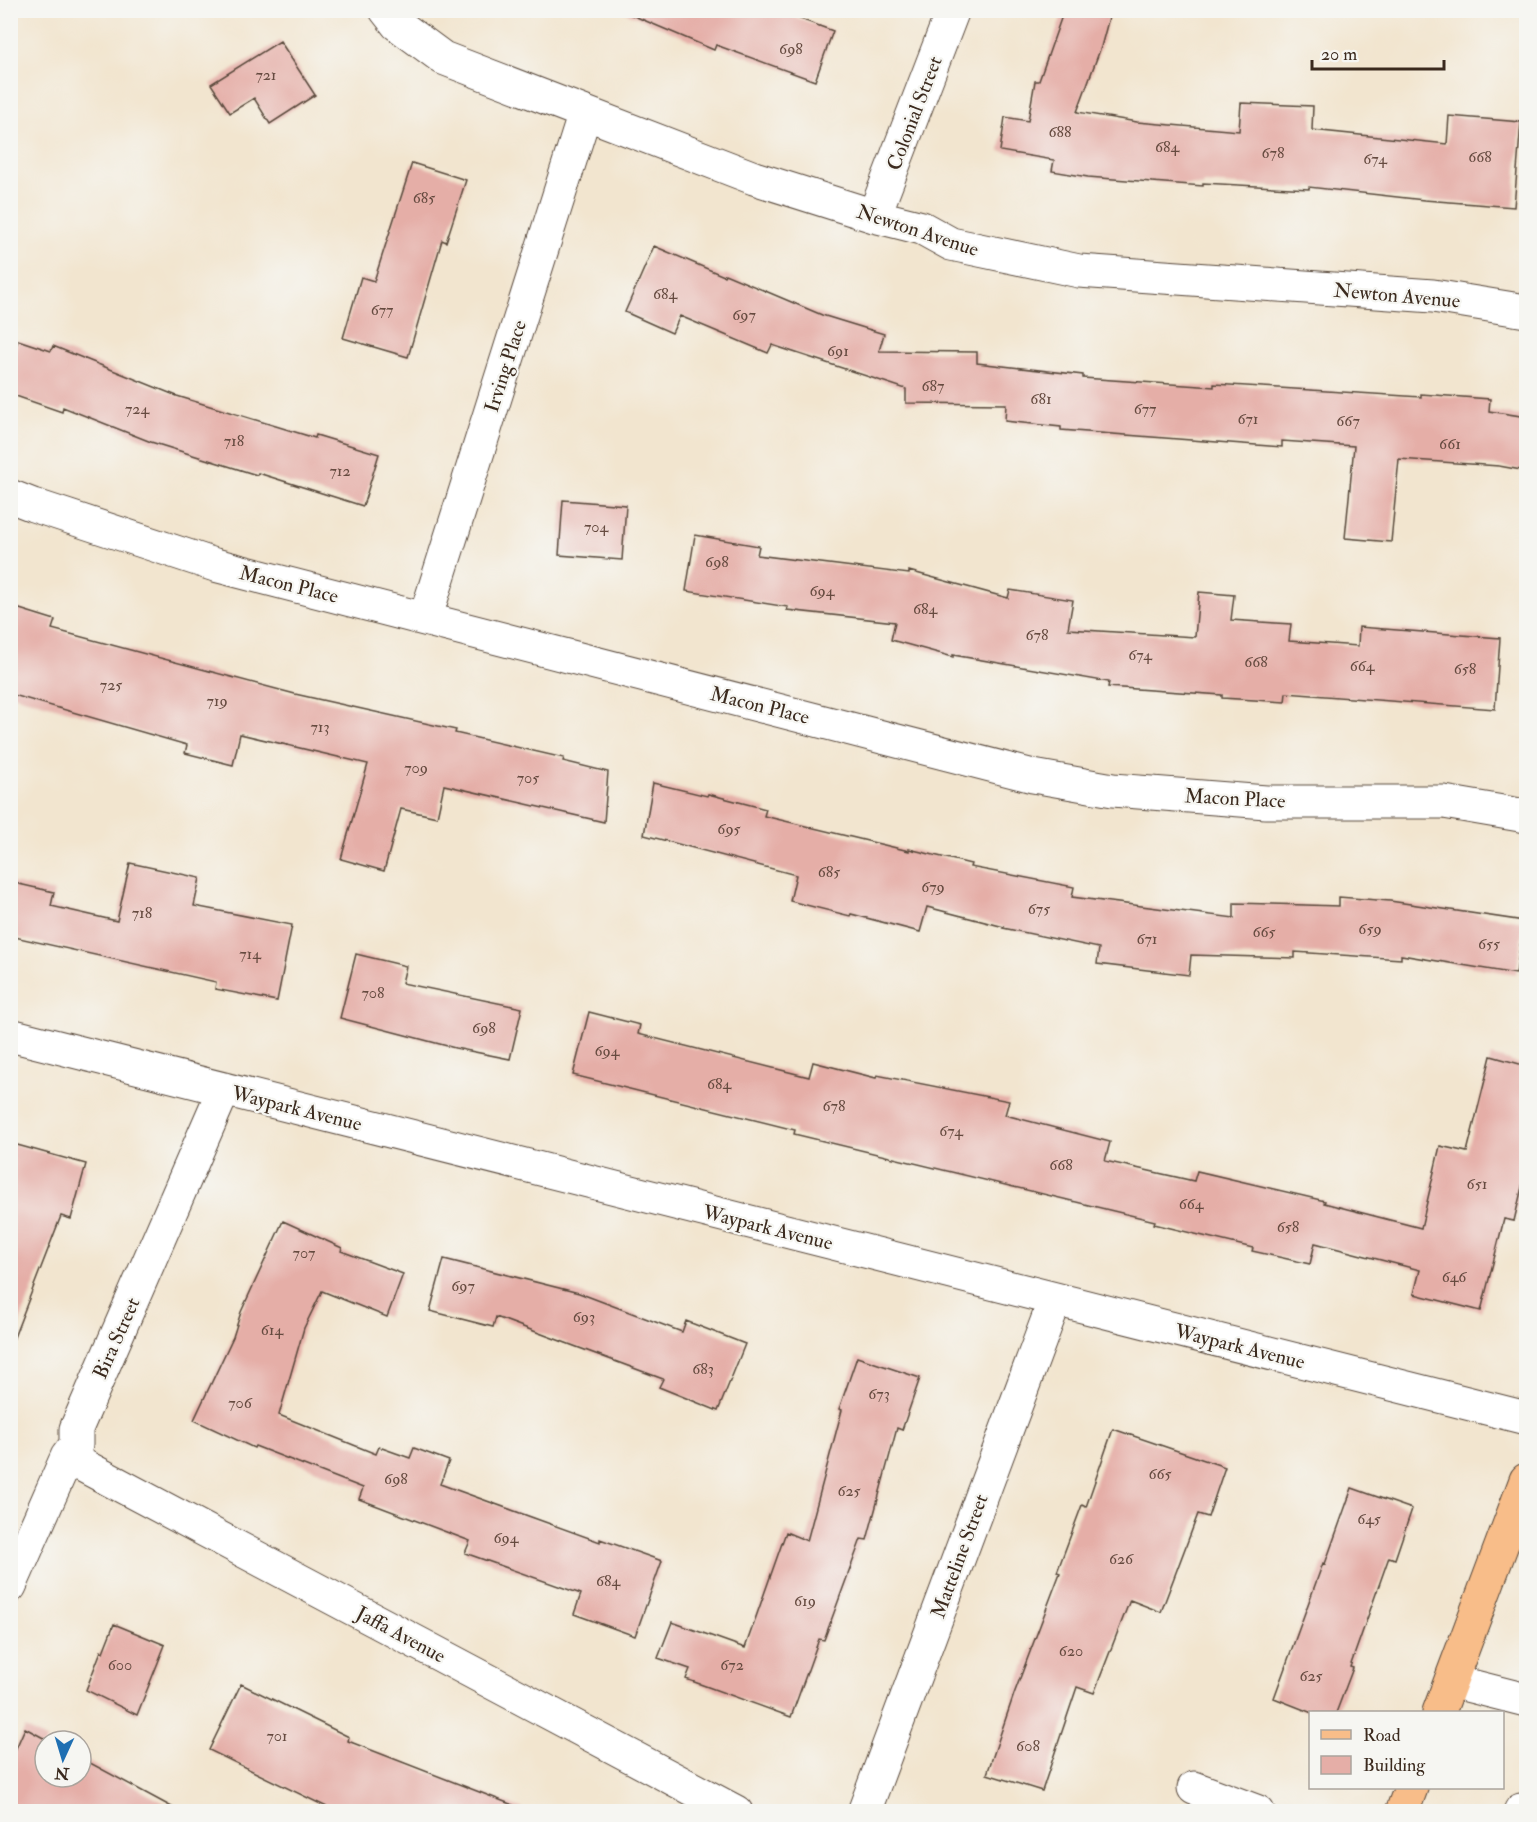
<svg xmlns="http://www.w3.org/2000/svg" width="1537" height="1822" font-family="'IM FELL Double Pica',serif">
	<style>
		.building { fill: #e5aea7 }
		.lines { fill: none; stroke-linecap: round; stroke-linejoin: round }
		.minor-casing { stroke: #564639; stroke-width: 35 }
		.major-casing { stroke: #564639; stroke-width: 35 }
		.minor { stroke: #fff; stroke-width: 33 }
		.major { stroke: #f8bd89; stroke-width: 33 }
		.labels { text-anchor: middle; stroke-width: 4.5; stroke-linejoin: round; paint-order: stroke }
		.number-label { font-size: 16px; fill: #664b40 }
		.street-label { font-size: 20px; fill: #3b2a1e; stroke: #f6f6f2 }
	</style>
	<rect width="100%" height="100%" fill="#f6f6f2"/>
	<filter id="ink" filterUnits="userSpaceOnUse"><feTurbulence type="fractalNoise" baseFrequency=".0167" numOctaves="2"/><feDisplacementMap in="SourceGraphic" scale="12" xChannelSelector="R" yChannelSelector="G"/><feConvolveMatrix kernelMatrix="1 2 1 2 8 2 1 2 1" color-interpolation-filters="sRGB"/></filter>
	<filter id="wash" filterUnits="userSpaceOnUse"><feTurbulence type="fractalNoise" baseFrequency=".008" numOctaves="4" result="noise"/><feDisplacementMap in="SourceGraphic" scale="24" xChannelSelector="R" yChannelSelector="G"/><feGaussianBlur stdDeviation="1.35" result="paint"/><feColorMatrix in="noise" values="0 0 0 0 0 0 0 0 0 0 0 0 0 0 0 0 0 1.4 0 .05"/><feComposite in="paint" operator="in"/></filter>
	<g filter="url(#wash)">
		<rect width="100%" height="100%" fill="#f2e5cf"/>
		<g id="blocks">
			<path class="building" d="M620,10h156l57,21 -18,50 -99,-36 -2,5z
				M1064,10h47l-10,37 -24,65 60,10 102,9 2,-28 72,3 -1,24 135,14 2,-28 72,6 -7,85 -90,-7 -115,-13v2l-106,-6v3l-115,-9 -36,-6 2,-11 -54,-9 5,-34 23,4 7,-40h4z
				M280,41l35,54 -45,29 -16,-26 -24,15 -19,-29z
				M412,163l54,17 -20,62 -4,-2 -34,117 -65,-19 18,-61 13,4z
				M654,246l70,30 1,-2 97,41 62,19 -5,17 98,1v11l106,12v3l131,9v-3l207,13v-3l69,5 -1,12 38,6v54l-28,-5 -100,-7 -8,83 -46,-4 9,-92 -72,-5v6l-221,-17v-3l-56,-6 1,-17 -100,-1v-14l-134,-44 -4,8 -88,-37 -8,17 -47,-21z
				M18,340l33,11 2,-5 124,50 138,42 1,-3 63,19 -16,52 -105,-33 -1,2 -106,-33 -88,-35 -1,5 -52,-18v-31z
				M563,500l63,5 -4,55 -63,-5z
				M695,535l64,11 -2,9 152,19v-3l99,27 2,-8 63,10 -5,29 127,8 4,-45 35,3 -3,25 60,4 -2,17 69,5 1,-19 141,11 -5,71 -209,-16 -1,9 -63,-4v-3l-114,-8 1,-5 -156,-27v2l-62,-17 4,-18 -108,-12 1,-3 -102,-16z
				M10,606l45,14 -3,9 243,65 161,36 -1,3 109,25 -1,3 45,11 -4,50 -160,-37 -7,32 -36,-8 -17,62 -43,-12 27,-95 -128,-30 -7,31 -48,-12 2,-8 -177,-51z
				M653,783l54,13 1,-2 58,15 -2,7 145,35v-2l62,15 -1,3 104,20 -2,10 162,21v-15l105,3v-9l51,4 134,20 -8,53 -115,-19v4l-106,-7v6l-104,-3 -2,20 -92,-11 2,-16 -96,-20 1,-1 -77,-20 -7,25 -69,-18 -1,2 -60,-15 6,-26 -152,-40z
				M130,863l70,15 -6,28 98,19 -15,76 -62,-12 1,-7 -206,-46v-54l44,10 -3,14 66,15z
				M356,954l50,12 -4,17 120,25 -12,51 -55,-11 -115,-30z
				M589,1012l51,13 -2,9 171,43 4,-15 63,16 1,-3 132,26 -4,14 105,27 -5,19 89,20 3,-10 128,30 -1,2 97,25 19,-82 27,6 24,-96 36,10v100l-13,55 -10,-2 -23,92 -67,-17 6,-24 -105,-27 -5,21 -58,-13 1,-3 -99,-24 1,-3 -361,-87 1,-4 -222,-55z
				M10,1143l76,21 -15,55 -10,-3 -48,124h-3z
				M283,1221l59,27 -1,3 62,23 -16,43 -65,-26 -18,37 -25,87 97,39 3,-7 31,11 4,-10 35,13 -9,23 160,58v-3l62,22 -27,75 -61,-22 7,-20 -116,-41 5,-12 -111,-42 4,-11 -108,-42 -1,2 -60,-28 39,-83 8,-25z
				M444,1259l135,34 103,39 4,-11 59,23 -27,67 -59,-24 4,-8 -167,-62 -3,10 -63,-16z
				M857,1357l63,21 -18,52 -5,-2 -30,112 -6,-1 -37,101 -5,-1 -28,78 -105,-38 4,-10 -32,-11 14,-36 73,26 41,-116 21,9 35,-131 -3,-1z
				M1113,1429l112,38 -17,50 -10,-3 -37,98 -31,-12 -36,93 -17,-6 -35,104 -55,-17 27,-80 46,-121 -3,-1 25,-67 4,2z
				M1352,1488l60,21 -17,50 -6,-2 -39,110 3,1 -17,45h-24l-38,-15 49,-135 2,1z
				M114,1624l51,21 -28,70 -51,-25 15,-39 2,1z
				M241,1684l108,53 -1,4 175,68v3l-188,-1 -126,-61z
				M25,1728l24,13h-4v36h36v-19l100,54h-171v-50z"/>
		</g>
	</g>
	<g filter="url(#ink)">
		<use href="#blocks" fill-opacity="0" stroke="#564639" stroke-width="1.5"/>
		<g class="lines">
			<g class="minor-casing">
				<path id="minor" d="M386,10l11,14 46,34 311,120 120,38 48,12 29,16 128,27 354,25 93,15
					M874,216l79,-206
					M10,496l23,9 182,60 818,211 80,14 153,12h178l82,14
					M425,619l160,-506
					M10,1035l1516,383
					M67,1457l669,355
					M10,1586l57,-129 9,-12v-16l148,-340
					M1451,1681l75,19
					M1194,1788l64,24
					M864,1812l191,-512
					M1520,1812l1,-2 5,2"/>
			</g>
			<g class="major-casing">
				<path id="major" d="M1439,1712l87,-232
					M1402,1812l9,-24"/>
			</g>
			<use href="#minor" class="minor"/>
			<use href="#major" class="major"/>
		</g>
	</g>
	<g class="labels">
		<g class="number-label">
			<text x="791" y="54">698</text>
			<text x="266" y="80">721</text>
			<text x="1060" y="137">688</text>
			<text x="1167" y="152">684</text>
			<text x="1273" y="158">678</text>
			<text x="1480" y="162">668</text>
			<text x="1375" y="164">674</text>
			<text x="424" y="203">685</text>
			<text x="665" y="299">684</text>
			<text x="382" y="315">677</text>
			<text x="744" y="320">697</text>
			<text x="838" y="356">691</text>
			<text x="933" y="391">687</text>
			<text x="1041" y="404">681</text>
			<text x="137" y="414">724</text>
			<text x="1145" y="414">677</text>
			<text x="1248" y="424">671</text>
			<text x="1348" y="426">667</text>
			<text x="234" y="446">718</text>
			<text x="1450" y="449">661</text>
			<text x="340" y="476">712</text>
			<text x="596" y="532">704</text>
			<text x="717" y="567">698</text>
			<text x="822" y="596">694</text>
			<text x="925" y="614">684</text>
			<text x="1037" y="640">678</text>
			<text x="1140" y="660">674</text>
			<text x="1256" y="667">668</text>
			<text x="1362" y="671">664</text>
			<text x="1465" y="674">658</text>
			<text x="111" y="690">725</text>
			<text x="217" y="706">719</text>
			<text x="320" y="732">713</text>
			<text x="416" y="773">709</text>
			<text x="528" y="783">705</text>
			<text x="729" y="834">695</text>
			<text x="829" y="877">685</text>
			<text x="933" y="892">679</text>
			<text x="1039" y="914">675</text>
			<text x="142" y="918">718</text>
			<text x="1370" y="934">659</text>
			<text x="1264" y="937">665</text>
			<text x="1147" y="944">671</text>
			<text x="1489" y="949">655</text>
			<text x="250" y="959">714</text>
			<text x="373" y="998">708</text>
			<text x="484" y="1033">698</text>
			<text x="607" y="1056">694</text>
			<text x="719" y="1089">684</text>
			<text x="834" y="1111">678</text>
			<text x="951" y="1136">674</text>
			<text x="1061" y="1170">668</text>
			<text x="1477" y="1189">651</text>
			<text x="1191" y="1209">664</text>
			<text x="1288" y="1232">658</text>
			<text x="304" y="1258">707</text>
			<text x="1454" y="1282">646</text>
			<text x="463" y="1291">697</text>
			<text x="584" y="1322">693</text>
			<text x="272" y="1335">614</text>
			<text x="703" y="1374">683</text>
			<text x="879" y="1399">673</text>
			<text x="240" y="1408">706</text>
			<text x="1160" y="1479">665</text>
			<text x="396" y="1484">698</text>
			<text x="849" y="1496">625</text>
			<text x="1369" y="1524">645</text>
			<text x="506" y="1543">694</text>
			<text x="1121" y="1564">626</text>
			<text x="608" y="1586">684</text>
			<text x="805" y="1606">619</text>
			<text x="1071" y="1656">620</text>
			<text x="120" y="1670">600</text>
			<text x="732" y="1670">672</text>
			<text x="1311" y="1681">625</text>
			<text x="277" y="1741">701</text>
			<text x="1028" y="1751">608</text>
		</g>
		<g class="street-label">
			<text transform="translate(914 113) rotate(-69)" y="7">Colonial Street</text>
			<text transform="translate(918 230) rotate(18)" y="7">Newton Avenue</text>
			<text transform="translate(1397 295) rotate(5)" y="7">Newton Avenue</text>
			<text transform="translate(505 366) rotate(-72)" y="7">Irving Place</text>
			<text transform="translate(289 584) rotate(14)" y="7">Macon Place</text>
			<text transform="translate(760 705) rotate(14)" y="7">Macon Place</text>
			<text transform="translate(1235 798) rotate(3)" y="7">Macon Place</text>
			<text transform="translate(297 1108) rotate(14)" y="7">Waypark Avenue</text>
			<text transform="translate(768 1227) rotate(14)" y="7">Waypark Avenue</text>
			<text transform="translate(116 1338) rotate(-66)" y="7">Bira Street</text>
			<text transform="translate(1240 1346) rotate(14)" y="7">Waypark Avenue</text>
			<text transform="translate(959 1556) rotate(-70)" y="7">Matteline Street</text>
			<text transform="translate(401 1634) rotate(28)" y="7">Jaffa Avenue</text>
		</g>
	</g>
	<rect width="1537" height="1822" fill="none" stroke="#f6f6f2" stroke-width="36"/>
	<rect x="1309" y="1711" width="195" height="78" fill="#f6f6f2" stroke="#aba49d" stroke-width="1.5"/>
	<rect x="1321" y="1730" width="30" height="9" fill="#f8bd89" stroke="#aba49d" stroke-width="1.5"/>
	<text x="1363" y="1741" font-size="18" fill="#3b2a1e">Road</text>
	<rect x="1321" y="1756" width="30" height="18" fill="#e5aea7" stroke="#aba49d" stroke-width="1.5"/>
	<text x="1363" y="1771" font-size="18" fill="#3b2a1e">Building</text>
	<g transform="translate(63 1759) rotate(184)"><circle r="28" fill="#f6f6f2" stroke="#aba49d" stroke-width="1.5"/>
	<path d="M0-4.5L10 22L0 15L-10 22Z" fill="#1f6fb2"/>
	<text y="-9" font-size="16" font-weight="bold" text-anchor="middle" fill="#3b2a1e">N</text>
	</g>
	<path d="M1312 60v9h132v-9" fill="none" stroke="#3b2a1e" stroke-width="3"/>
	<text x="1321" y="60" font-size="18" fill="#3b2a1e" stroke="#f6f6f2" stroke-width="4.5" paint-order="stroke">20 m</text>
</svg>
